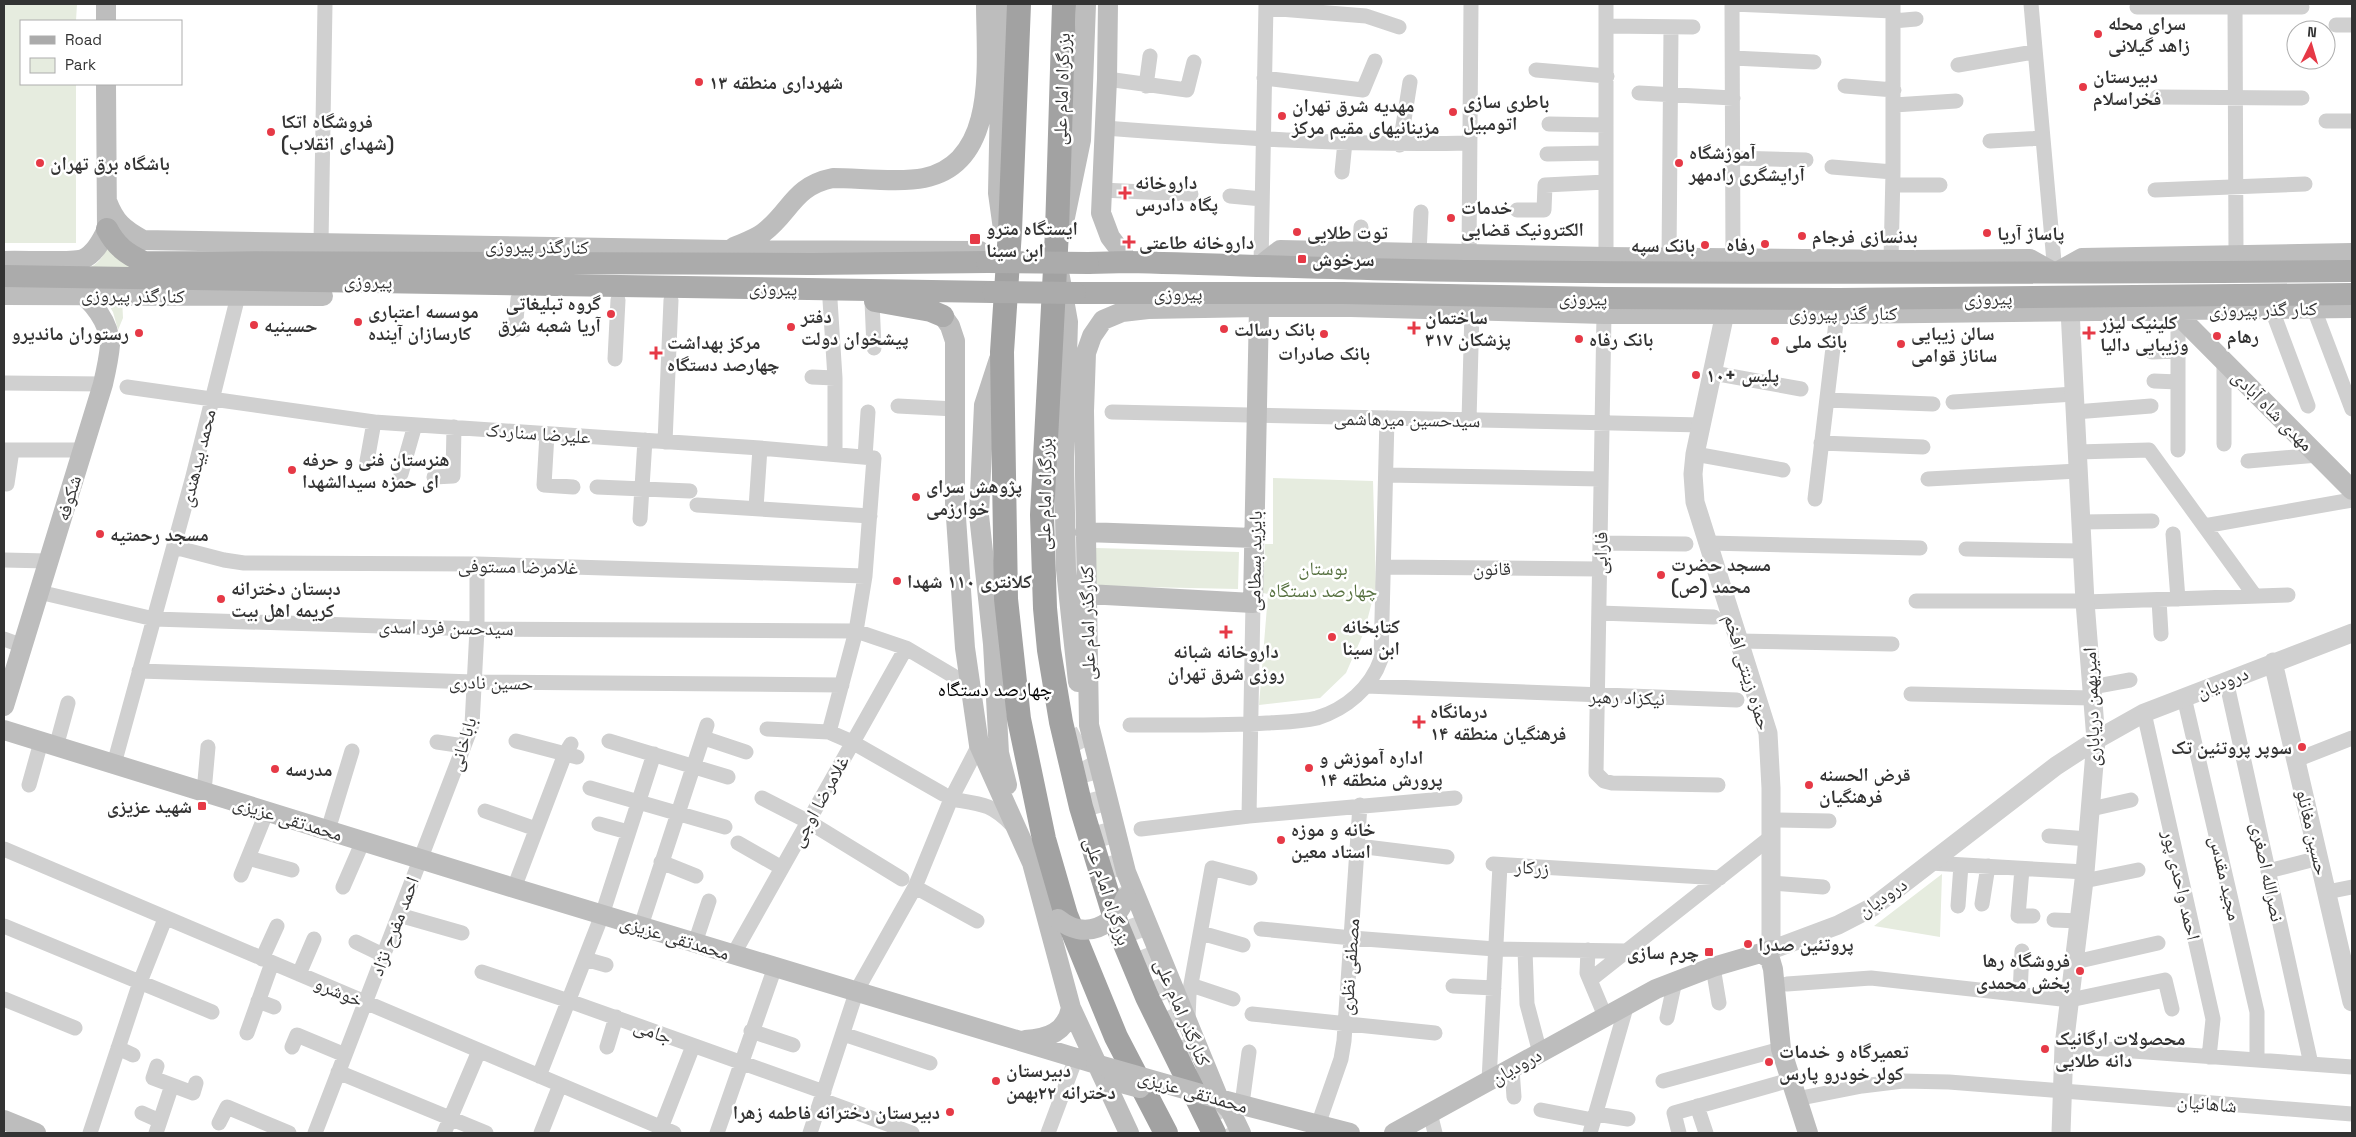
<svg xmlns="http://www.w3.org/2000/svg" width="2356" height="1137" font-family="'Space Grotesk','Noto Naskh Arabic',sans-serif">
	<style>
		.green { fill: #e6ecdf }
		.lines { fill: none; stroke-linecap: round; stroke-linejoin: round }
		.primary-tunnel { stroke: #d6d6d6; stroke-width: 22; stroke-dasharray: 22 11; stroke-linecap: butt }
		.minor { stroke: #d0d0d0; stroke-width: 15 }
		.tertiary { stroke: #d0d0d0; stroke-width: 19 }
		.secondary { stroke: #bdbdbd; stroke-width: 20 }
		.primary { stroke: #ababab; stroke-width: 22 }
		.trunk { stroke: #a2a2a2; stroke-width: 24 }
		.secondary-bridge { stroke: #bdbdbd; stroke-width: 20 }
		.primary-bridge { stroke: #ababab; stroke-width: 22 }
		.poi-dot { fill: #e63946; stroke: #fff; stroke-width: 2 }
		.labels { text-anchor: middle; stroke-width: 5; stroke-linejoin: round; paint-order: stroke }
		.poi-label { font-size: 19px; font-weight: bold; fill: #333; stroke: #fff; text-anchor: start }
		.street-label { font-size: 19px; fill: #333; stroke: #fff }
		.park-label { font-size: 19px; fill: #56703f; stroke: #fff }
		.neighbourhood-label { font-size: 20px; fill: #000; stroke: #fff }
	</style>
	<rect width="100%" height="100%" fill="#fff"/>
	<path class="green" d="M4,4h73l-1,17h-55v63h55v159h-72z
		M109,241l27,29 -49,-1c13,-6 18,-14 22,-28z
		M122,297l1,21 -5,12 -5,-18 -8,-13z
		M1273,478l100,3 3,106 -12,45 -18,41 -26,25 -61,7 9,-111 -5,-1 2,-49h8z
		M1096,548l143,4 -1,37 -143,-3z
		M1942,874l-2,63 -66,-11z"/>
	<g class="lines">
		<path class="primary-tunnel" d="M1067,732l21,39 22,85 62,164 56,113"/>
		<path class="minor" d="M1732,4l1,254
			M1732,4l161,7
			M2031,4l24,269
			M2235,4l1,250
			M2137,7h165
			M1266,8l100,8 33,11
			M1893,21l23,-2
			M2336,25h16
			M1607,26l86,1
			M1733,58l81,4
			M1958,65l76,-13
			M1536,70l71,6
			M1264,78l99,12 12,-29
			M1107,79l80,11 7,-28
			M1146,86l4,-30
			M1845,86l49,4
			M1639,93l94,5
			M2157,97l145,1
			M1894,105l62,-4
			M2326,121h26
			M1549,124l57,1
			M1105,128c121,9 242,18 364,15
			M1990,141l51,-3
			M1400,145l10,-63
			M1547,154l59,-1
			M1733,158l73,2
			M1832,167l61,5
			M1342,172l3,-30
			M1893,185h47
			M1101,190l90,4
			M2155,190l150,-6
			M1230,196l32,3
			M1517,210h27l1,-25 61,-3
			M321,243l4,-239
			M1360,252l1,-25
			M1419,253l2,-41
			M1469,254l2,-250
			M1606,257v-253
			M1669,258l2,-230
			M1891,260l2,-88v-168
			M1261,265l5,-261
			M830,300l5,78v76
			M872,301l2,47
			M2314,309l38,100
			M2272,310l36,96
			M1604,314l-8,459 8,8 8,2 106,2
			M515,330l3,-31
			M2152,352l26,-1
			M615,359l3,-59
			M1713,373l88,16
			M812,377l23,1
			M2154,381l24,1
			M4,383l99,1
			M127,387l247,35 386,26 114,10 -9,118 -9,55 -27,101
			M1827,400l106,4
			M1953,402l121,-8
			M898,406l57,3
			M1112,412l590,13
			M2075,412l76,-6
			M1469,420l3,-109
			M547,434l-3,51 29,2
			M665,442l6,-142
			M1821,443l102,4
			M2224,444v-83
			M4,450h79
			M2178,450v-135
			M2077,452l72,-2 106,146
			M1695,454l88,16
			M865,457l3,-45
			M367,461l7,-39
			M2248,461l70,-6
			M401,474l14,-49
			M1386,475l215,4
			M434,477l19,-1 1,-49
			M1928,479l150,-8
			M7,484l5,-34
			M597,487l93,4
			M1815,499l22,-185
			M697,505l173,11
			M756,508l4,-60
			M640,519l5,-79
			M2081,522l71,-1
			M2204,526l148,-26
			M2173,534l5,65
			M1600,543l86,1
			M1708,543l212,5
			M174,547l50,13 20,3 233,1 388,12
			M1966,549l116,2
			M4,560l44,1
			M1385,567l214,2
			M39,592l115,27 323,10 379,2 50,17 49,29
			M2159,600l2,34
			M1916,601h169
			M2085,602l203,-7
			M1599,613l115,4
			M4,639l19,7
			M1738,641l154,3
			M139,671l335,11 368,3
			M2226,680l85,384
			M1366,686l371,14
			M2092,687l38,-7
			M1911,694l182,4
			M2184,697l73,315v48
			M2144,713l69,306 -4,38
			M1130,725c46,0 92,1 137,-2 17,-1 34,-1 50,-5 29,-9 54,-30 64,-59l6,-241
			M767,729l62,3 23,10 91,52
			M704,738l42,14
			M516,741l61,16
			M609,741l119,36
			M437,742l27,4
			M56,747l12,-44
			M2296,760l56,-22
			M114,764l78,-284 46,-184
			M29,785l12,-43
			M590,788l135,39
			M204,792l4,-45
			M762,798l47,24 93,57
			M951,799c30,5 40,4 62,27
			M2091,809l40,-9
			M485,811l51,18
			M1249,816l4,-213
			M1771,820l58,1
			M599,824l29,8
			M1141,829l108,-13 206,-18
			M328,830l24,-79
			M2049,836l39,3
			M738,843l44,25
			M1358,846l89,11
			M4,849l670,284
			M248,858l44,12
			M661,862l35,14
			M1930,863l155,9
			M1493,864l227,14
			M2022,869l-4,47h15
			M2268,871l51,-13
			M241,875l26,-64
			M2084,881l54,-11
			M1771,883l52,4
			M343,887l20,-46
			M915,887l62,34
			M514,888l51,-134 6,-10
			M2327,892l25,-5
			M1982,904l6,-38
			M1958,906l3,-41
			M399,915l63,18
			M2054,920l26,1
			M4,926l208,86
			M641,926l66,-201
			M1261,929l91,9 143,11 131,2
			M1201,933l42,12
			M356,942l27,13
			M695,943l14,-42
			M1525,950l2,54 13,49
			M1588,950l-1,23 18,43
			M733,955l173,-307
			M262,959l15,-33
			M585,959l21,6
			M2075,962l83,-19
			M1713,967l6,36
			M482,972l87,29 255,91
			M299,974l15,-35
			M1590,980l181,-143
			M1787,984l84,-6 199,22 95,-20 7,29
			M1191,985l42,14
			M1453,986l41,2
			M2020,994l2,-43
			M4,999l71,29
			M258,1001l16,6
			M1252,1014l183,19
			M1667,1018l8,-37
			M1188,1019l1,-24 23,-127 38,10
			M751,1031l42,14
			M247,1033l25,-70
			M843,1034l87,29
			M2064,1046l288,21
			M292,1047l5,-12 48,20
			M607,1047l9,-30
			M118,1048l15,7
			M157,1066l-4,12 40,15 3,-10
			M1512,1069l2,28
			M338,1072l148,61
			M539,1076l63,-161 52,-161
			M1489,1081l11,-216
			M1663,1081l118,-32
			M1796,1099l66,-13 41,-5 46,1 403,32
			M822,1100l90,33
			M1242,1104l7,-52
			M1697,1106l9,27
			M1541,1110l52,10
			M142,1113l18,8
			M1430,1113l5,20
			M1596,1114l32,5
			M219,1123l8,-16 62,26
			M1318,1125l23,-66 3,-18 16,-236
			M661,1128l32,-82
			M90,1133l50,-151 25,-63
			M156,1133l16,-48
			M315,1133l157,-408 5,-96v-65
			M444,1133l35,-82
			M541,1133l19,-48
			M717,1133l58,-166
			M810,1133l47,-143 58,-103 36,-88 28,-54
			M1048,1133l28,-75
			M1590,1133l37,-129
			M1679,1133l-5,-20 116,-33"/>
		<path class="tertiary" d="M1725,313l-30,141 -2,20 2,28 73,231 3,55v162l67,-25 35,-18 183,-141 40,-26 48,-27 208,-80
			M2273,662l79,340
			M2061,1133l3,-87 21,-174 11,-132 -11,-138 -15,-292"/>
		<path class="secondary" d="M106,4v17
			M1002,4l-4,189 5,36
			M1108,4l-1,75 -6,134 9,24 19,25
			M107,201c8,21 16,28 36,39l586,10 251,1
			M1063,227l18,-87 5,-136
			M734,247c9,-4 21,-8 29,-14 28,-21 30,-47 70,-55 25,0 68,5 91,0 75,-15 62,-117 62,-174
			M4,261c14,-1 69,2 79,-2 12,-5 19,-19 24,-30l-1,-145
			M1261,265l19,-15 326,7 300,3 124,-1 25,14 27,-15 270,-5
			M1060,277l8,45 -4,135 2,113 12,112
			M4,295l319,1
			M2173,310l179,180
			M943,316l7,10 5,15v162l10,145 14,97 53,118 39,145 58,125
			M999,359l-15,46 -5,110 14,129 6,109 8,32
			M1085,532l169,6
			M1087,594l166,9 6,-296
			M4,706l99,-322c3,-13 6,-26 7,-39 0,-22 -18,-45 -36,-57 -7,-5 -17,-7 -25,-11
			M4,730l510,158 582,176
			M1761,953l9,6 3,10 8,80 27,84
			M1025,1040c23,-1 41,-8 46,-32
			M1219,1099l131,34
			M4,1120l32,13
			M1241,1133l-11,-23 -11,-11 -93,-227 -37,-147 -5,-314 2,-58 6,-17 11,-16 19,-8 26,-3 111,-2h92l253,7h233l515,-6
			M1394,1133l262,-144 57,-22 58,-17"/>
		<path class="primary" d="M107,229c9,17 19,25 37,33l668,2 175,-2
			M1088,263l41,-1c114,3 229,8 344,9 293,3 586,2 879,0
			M4,276l989,16
			M1075,293h268l262,5 234,1 513,-5
			M875,301l56,10 12,5"/>
		<path class="trunk" d="M1019,4l-9,227 -8,121 4,247 13,120 25,120 22,76 50,122 50,96
			M1064,4l-7,227 -15,284 3,93 4,42 12,72 20,85 36,118 30,72 67,136"/>
		<path class="secondary-bridge" d="M1058,919c27,22 56,8 68,-22
			M1096,1064l123,35
			M1109,1092l4,-9 5,-1 22,6"/>
		<path class="primary-bridge" d="M987,262l101,1
			M993,292l82,1"/>
	</g>
	<g class="poi-dot">
		<circle cx="2098" cy="34" r="5"/>
		<circle cx="699" cy="82" r="5"/>
		<circle cx="2083" cy="87" r="5"/>
		<circle cx="1453" cy="112" r="5"/>
		<circle cx="1282" cy="116" r="5"/>
		<circle cx="271" cy="132" r="5"/>
		<circle cx="40" cy="163" r="5"/>
		<circle cx="1679" cy="163" r="5"/>
		<path d="M1122.5 185.5h5v5h5v5h-5v5h-5v-5h-5v-5h5z"/>
		<circle cx="1451" cy="218" r="5"/>
		<circle cx="1297" cy="232" r="5"/>
		<circle cx="1987" cy="233" r="5"/>
		<circle cx="1802" cy="236" r="5"/>
		<rect x="969" y="233" width="12" height="12" rx="2.5"/>
		<path d="M1126.5 234.5h5v5h5v5h-5v5h-5v-5h-5v-5h5z"/>
		<circle cx="1765" cy="244" r="5"/>
		<circle cx="1705" cy="245" r="5"/>
		<rect x="1297" y="254" width="10" height="10" rx="2.5"/>
		<circle cx="611" cy="314" r="5"/>
		<circle cx="358" cy="322" r="5"/>
		<circle cx="254" cy="325" r="5"/>
		<circle cx="791" cy="327" r="5"/>
		<path d="M1411.5 320.5h5v5h5v5h-5v5h-5v-5h-5v-5h5z"/>
		<circle cx="1224" cy="329" r="5"/>
		<circle cx="139" cy="333" r="5"/>
		<path d="M2086.5 325.5h5v5h5v5h-5v5h-5v-5h-5v-5h5z"/>
		<circle cx="1324" cy="334" r="5"/>
		<circle cx="2217" cy="336" r="5"/>
		<circle cx="1579" cy="339" r="5"/>
		<circle cx="1775" cy="341" r="5"/>
		<circle cx="1901" cy="344" r="5"/>
		<path d="M653.5 345.5h5v5h5v5h-5v5h-5v-5h-5v-5h5z"/>
		<circle cx="1696" cy="375" r="5"/>
		<circle cx="292" cy="470" r="5"/>
		<circle cx="916" cy="497" r="5"/>
		<circle cx="100" cy="534" r="5"/>
		<circle cx="1661" cy="575" r="5"/>
		<circle cx="897" cy="581" r="5"/>
		<circle cx="221" cy="599" r="5"/>
		<path d="M1223.5 624.5h5v5h5v5h-5v5h-5v-5h-5v-5h5z"/>
		<circle cx="1332" cy="637" r="5"/>
		<path d="M1416.5 714.5h5v5h5v5h-5v5h-5v-5h-5v-5h5z"/>
		<circle cx="2302" cy="747" r="5"/>
		<circle cx="1309" cy="768" r="5"/>
		<circle cx="275" cy="769" r="5"/>
		<circle cx="1809" cy="785" r="5"/>
		<rect x="197" y="801" width="10" height="10" rx="2.5"/>
		<circle cx="1281" cy="840" r="5"/>
		<circle cx="1748" cy="944" r="5"/>
		<rect x="1704" y="947" width="10" height="10" rx="2.5"/>
		<circle cx="2080" cy="971" r="5"/>
		<circle cx="2045" cy="1049" r="5"/>
		<circle cx="1769" cy="1062" r="5"/>
		<circle cx="996" cy="1081" r="5"/>
		<circle cx="950" cy="1112" r="5"/>
	</g>
	<g class="labels">
		<g class="poi-label">
			<text x="2108" y="30">سرای محله<tspan x="2108" dy="22">زاهد گیلانی</tspan></text>
			<text x="2093" y="83">دبیرستان<tspan x="2093" dy="22">فخراسلام</tspan></text>
			<text x="709" y="89">شهرداری منطقه ۱۳</text>
			<text x="1463" y="108">باطری سازی<tspan x="1463" dy="22">اتومبیل</tspan></text>
			<text x="1292" y="112">مهدیه شرق تهران<tspan x="1292" dy="22">مزینانیهای مقیم مرکز</tspan></text>
			<text x="281" y="128">فروشگاه اتکا<tspan x="281" dy="22">(شهدای انقلاب)</tspan></text>
			<text x="1689" y="159">آموزشگاه<tspan x="1689" dy="22">آرایشگری رادمهر</tspan></text>
			<text x="50" y="170">باشگاه برق تهران</text>
			<text x="1135" y="189">داروخانه<tspan x="1135" dy="22">پگاه دادرس</tspan></text>
			<text x="1461" y="214">خدمات<tspan x="1461" dy="22">الکترونیک قضایی</tspan></text>
			<text x="986" y="235">ایستگاه مترو<tspan x="986" dy="22">ابن سینا</tspan></text>
			<text x="1307" y="239">توت طلایی</text>
			<text x="1997" y="240">پاساژ آریا</text>
			<text x="1812" y="243">بدنسازی فرجام</text>
			<text x="1139" y="249">داروخانه طاعتی</text>
			<text x="1755" y="251" text-anchor="end">رفاه</text>
			<text x="1695" y="252" text-anchor="end">بانک سپه</text>
			<text x="1312" y="266">سرخوش</text>
			<text x="601" y="310" text-anchor="end">گروه تبلیغاتی<tspan x="601" dy="22">آریا شعبه شرق</tspan></text>
			<text x="368" y="318">موسسه اعتباری<tspan x="368" dy="22">کارسازان آینده</tspan></text>
			<text x="801" y="323">دفتر<tspan x="801" dy="22">پیشخوان دولت</tspan></text>
			<text x="1425" y="324">ساختمان<tspan x="1425" dy="22">پزشکان ۳۱۷</tspan></text>
			<text x="2100" y="329">کلینیک لیزر<tspan x="2100" dy="22">وزیبایی دالیا</tspan></text>
			<text x="264" y="332">حسینیه</text>
			<text x="1234" y="336">بانک رسالت</text>
			<text x="129" y="340" text-anchor="end">رستوران ماندیرو</text>
			<text x="1911" y="340">سالن زیبایی<tspan x="1911" dy="22">ساناز قوامی</tspan></text>
			<text x="2227" y="343">رهام</text>
			<text x="1589" y="346">بانک رفاه</text>
			<text x="1785" y="348">بانک ملی</text>
			<text x="667" y="349">مرکز بهداشت<tspan x="667" dy="22">چهارصد دستگاه</tspan></text>
			<text x="1324" y="360" text-anchor="middle">بانک صادرات</text>
			<text x="1706" y="382">پلیس +۱۰</text>
			<text x="302" y="466">هنرستان فنی و حرفه<tspan x="302" dy="22">ای حمزه سیدالشهدا</tspan></text>
			<text x="926" y="493">پژوهش سرای<tspan x="926" dy="22">خوارزمی</tspan></text>
			<text x="110" y="541">مسجد رحمتیه</text>
			<text x="1671" y="571">مسجد حضرت<tspan x="1671" dy="22">محمد (ص)</tspan></text>
			<text x="907" y="588">کلانتری ۱۱۰ شهدا</text>
			<text x="231" y="595">دبستان دخترانه<tspan x="231" dy="22">کریمه اهل بیت</tspan></text>
			<text x="1342" y="633">کتابخانه<tspan x="1342" dy="22">ابن سینا</tspan></text>
			<text x="1226" y="658" text-anchor="middle">داروخانه شبانه<tspan x="1226" dy="22">روزی شرق تهران</tspan></text>
			<text x="1430" y="718">درمانگاه<tspan x="1430" dy="22">فرهنگیان منطقه ۱۴</tspan></text>
			<text x="2292" y="754" text-anchor="end">سوپر پروتئین تک</text>
			<text x="1319" y="764">اداره آموزش و<tspan x="1319" dy="22">پرورش منطقه ۱۴</tspan></text>
			<text x="285" y="776">مدرسه</text>
			<text x="1819" y="781">قرض الحسنه<tspan x="1819" dy="22">فرهنگیان</tspan></text>
			<text x="192" y="813" text-anchor="end">شهید عزیزی</text>
			<text x="1291" y="836">خانه و موزه<tspan x="1291" dy="22">استاد معین</tspan></text>
			<text x="1758" y="951">پروتئین صدرا</text>
			<text x="1699" y="959" text-anchor="end">چرم سازی</text>
			<text x="2070" y="967" text-anchor="end">فروشگاه رها<tspan x="2070" dy="22">پخش محمدی</tspan></text>
			<text x="2055" y="1045">محصولات ارگانیک<tspan x="2055" dy="22">دانه طلایی</tspan></text>
			<text x="1779" y="1058">تعمیرگاه و خدمات<tspan x="1779" dy="22">کولر خودرو پارس</tspan></text>
			<text x="1006" y="1077">دبیرستان<tspan x="1006" dy="22">دخترانه ۲۲بهمن</tspan></text>
			<text x="940" y="1119" text-anchor="end">دبیرستان دخترانه فاطمه زهرا</text>
		</g>
		<g class="street-label">
			<text transform="translate(1061 89) rotate(-88)" y="7">بزرگراه امام علی</text>
			<text transform="translate(537 246) rotate(1)" y="7">کنارگذر پیروزی</text>
			<text transform="translate(368 281) rotate(1)" y="7">پیروزی</text>
			<text transform="translate(773 288) rotate(1)" y="7">پیروزی</text>
			<text x="1178" y="300">پیروزی</text>
			<text transform="translate(133 295) rotate(1)" y="7">کنارگذر پیروزی</text>
			<text transform="translate(1583 298) rotate(1)" y="7">پیروزی</text>
			<text transform="translate(1988 298) rotate(-1)" y="7">پیروزی</text>
			<text transform="translate(2263 309) rotate(-1)" y="7">کنار گذر پیروزی</text>
			<text x="1843" y="320">کنار گذر پیروزی</text>
			<text transform="translate(2273 410) rotate(45)" y="7">مهدی شاه آبادی</text>
			<text transform="translate(1407 419) rotate(1)" y="7">سیدحسین میرهاشمی</text>
			<text transform="translate(538 433) rotate(4)" y="7">علیرضا سناردک</text>
			<text transform="translate(197 458) rotate(-76)" y="7">محمد بیدهندی</text>
			<text transform="translate(1044 494) rotate(-89)" y="7">بزرگراه امام علی</text>
			<text transform="translate(68 498) rotate(-73)" y="7">شکوفه</text>
			<text transform="translate(1600 553) rotate(-89)" y="7">فارابی</text>
			<text transform="translate(1254 561) rotate(-89)" y="7">بایزید بسطامی</text>
			<text transform="translate(518 566) rotate(1)" y="7">غلامرضا مستوفی</text>
			<text x="1492" y="575">قانون</text>
			<text transform="translate(1087 623) rotate(-91)" y="7">کنارگذر امام علی</text>
			<text transform="translate(446 627) rotate(1)" y="7">سیدحسن فرد اسدی</text>
			<text transform="translate(1748 672) rotate(73)" y="7">حمزه زینتی افخم</text>
			<text transform="translate(491 682) rotate(1)" y="7">حسین نادری</text>
			<text transform="translate(2222 682) rotate(-22)" y="7">درودیان</text>
			<text transform="translate(1627 697) rotate(2)" y="7">نیکزاد رهبر</text>
			<text transform="translate(2091 707) rotate(-92)" y="7">امیربهمن دریاباری</text>
			<text transform="translate(462 744) rotate(-73)" y="7">باباخانی</text>
			<text transform="translate(819 801) rotate(-61)" y="7">غلامرضا اوجی</text>
			<text transform="translate(288 818) rotate(17)" y="7">محمدتقی عزیزی</text>
			<text transform="translate(2313 832) rotate(77)" y="7">حسین مغانلو</text>
			<text transform="translate(1532 867) rotate(4)" y="7">زرکار</text>
			<text transform="translate(2268 872) rotate(78)" y="7">نصرالله اصغری</text>
			<text transform="translate(2226 878) rotate(77)" y="7">مجید مقدس</text>
			<text transform="translate(2182 885) rotate(77)" y="7">احمد واحدی پور</text>
			<text transform="translate(1108 891) rotate(72)" y="7">بزرگراه امام علی</text>
			<text transform="translate(1882 897) rotate(-34)" y="7">درودیان</text>
			<text transform="translate(394 926) rotate(-69)" y="7">احمد مفرح نژاد</text>
			<text transform="translate(675 937) rotate(17)" y="7">محمدتقی عزیزی</text>
			<text transform="translate(1349 967) rotate(-86)" y="7">مصطفی نظری</text>
			<text transform="translate(339 991) rotate(23)" y="7">خوشرو</text>
			<text transform="translate(1183 1012) rotate(67)" y="7">کنارگذر امام علی</text>
			<text transform="translate(653 1031) rotate(20)" y="7">جامی</text>
			<text transform="translate(1516 1066) rotate(-29)" y="7">درودیان</text>
			<text transform="translate(1193 1091) rotate(16)" y="7">محمدتقی عزیزی</text>
			<text transform="translate(2207 1103) rotate(5)" y="7">شاهانیان</text>
		</g>
		<g class="park-label">
			<text x="1323" y="575">بوستان<tspan x="1323" dy="22">چهارصد دستگاه</tspan></text>
		</g>
		<g class="neighbourhood-label">
			<text x="995" y="696">چهارصد دستگاه</text>
		</g>
	</g>
	<rect width="2356" height="1137" fill="none" stroke="#333333" stroke-width="10"/>
	<rect x="20" y="20" width="162" height="65" fill="#ffffff" stroke="#adadad"/>
	<rect x="30" y="36" width="25" height="8" fill="#ababab" stroke="#adadad"/>
	<text x="65" y="45" font-size="15" fill="#333333">Road</text>
	<rect x="30" y="58" width="25" height="15" fill="#e6ecdf" stroke="#adadad"/>
	<text x="65" y="70" font-size="15" fill="#333333">Park</text>
	<g transform="translate(2311 45) rotate(5)"><circle r="24" fill="#ffffff" stroke="#adadad"/>
	<path d="M0-4L9 19L0 12L-9 19Z" fill="#e63946"/>
	<text y="-8" font-size="14" font-weight="bold" text-anchor="middle" fill="#333333">N</text>
	</g>
</svg>
